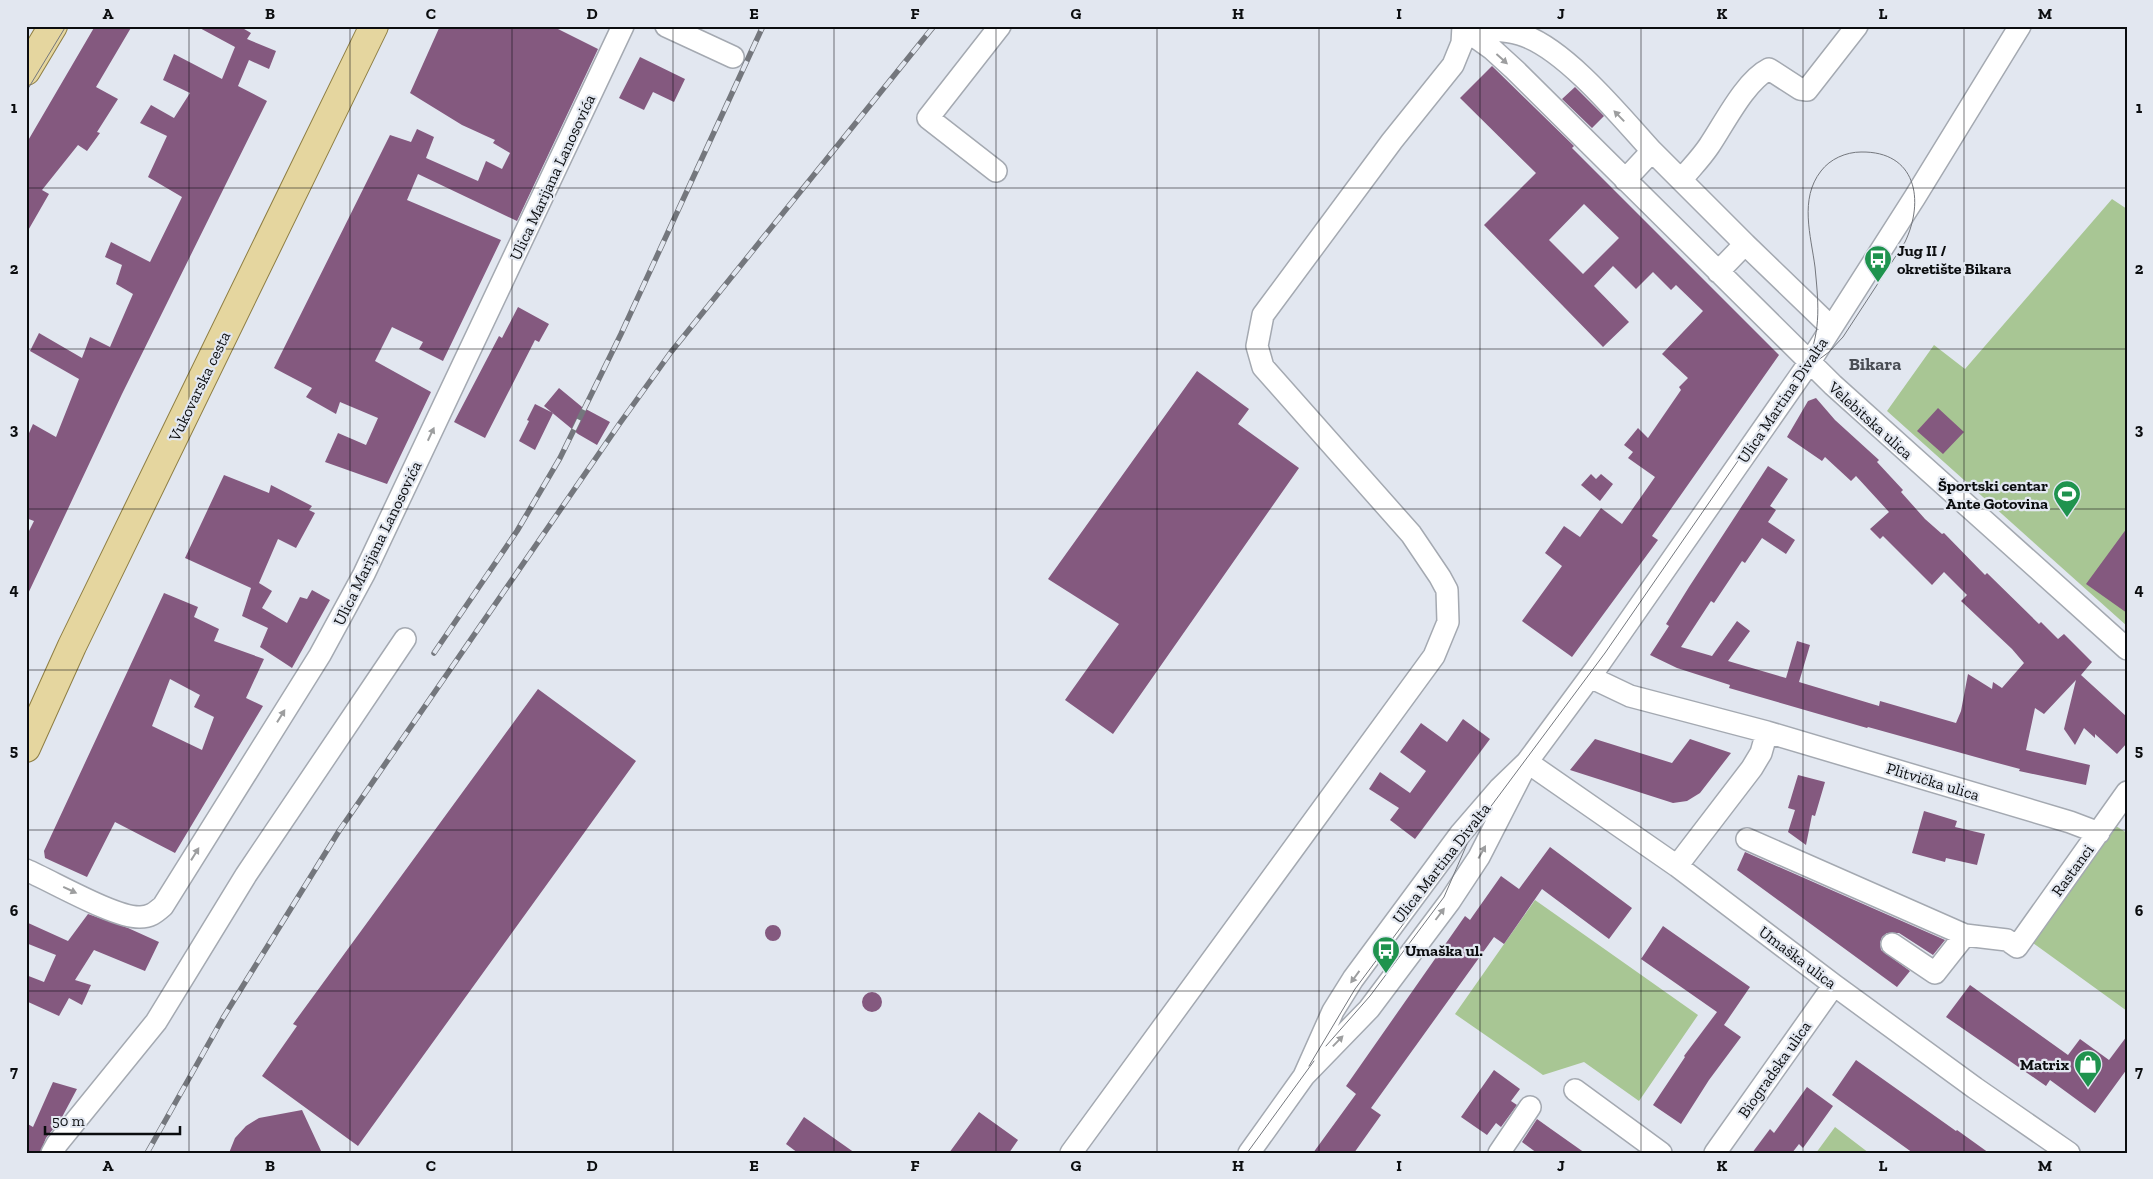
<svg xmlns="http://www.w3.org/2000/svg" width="2153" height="1179" font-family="'Zilla Slab',serif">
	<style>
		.green { fill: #a8c694 }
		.building { fill: #84597f; fill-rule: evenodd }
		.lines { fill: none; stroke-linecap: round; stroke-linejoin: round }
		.minor-casing { stroke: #a4a9b1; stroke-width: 24 }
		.major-casing { stroke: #8e7e43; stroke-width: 30 }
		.minor { stroke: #fff; stroke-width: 21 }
		.major { stroke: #e5d69f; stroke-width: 28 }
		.tram { stroke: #74777d; stroke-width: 1 }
		.rail-casing { stroke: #74777d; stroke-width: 5.5 }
		.rail { stroke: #e2e7f0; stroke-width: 4; stroke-dasharray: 11; stroke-linecap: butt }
		.oneway { fill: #9d9e9f }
		.grid { fill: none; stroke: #0b0d0f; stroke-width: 1; stroke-opacity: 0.55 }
		.labels { text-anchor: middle; stroke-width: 4.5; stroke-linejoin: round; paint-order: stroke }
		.street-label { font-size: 16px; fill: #0b0d0f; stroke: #e2e7f0 }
		.poi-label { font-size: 16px; font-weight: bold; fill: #0b0d0f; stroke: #e2e7f0; text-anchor: start }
		.neighbourhood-label { font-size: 18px; font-weight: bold; fill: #494d54; stroke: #e2e7f0 }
		.neatline { fill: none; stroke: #0b0d0f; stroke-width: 2 }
		.grid-label { font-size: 16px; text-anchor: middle; font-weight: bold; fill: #0b0d0f }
	</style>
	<rect width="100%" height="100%" fill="#e2e7f0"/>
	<path class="green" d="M2112,199l15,10v417l-240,-215 47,-66 31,24z
		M2116,826l11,7v178l-94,-68z
		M1535,900l163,115 -59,86 -55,-39 -41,13 -88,-61z
		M1835,1127l34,26h-53z"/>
	<path class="building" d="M95,26h37l-36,61 22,12 -21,33 3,1 -13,18 -9,-6 -36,45 7,4 -23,40v-90z
		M196,26h43l12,7 -4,6 29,12 -7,18 -20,-9 -11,26 29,15 -145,293 -96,204v-61l8,-16 -8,-3v-78l7,-16 23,13 23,-58 -49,-28 9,-18 43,25 8,-21 20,10 23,-53 -17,-10 6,-19 -17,-8 6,-15 39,20 32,-65 -34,-20 19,-41 -27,-13 11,-18 23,13 16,-25 -27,-13 11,-26 48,25 13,-32z
		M440,26h112l46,23 -81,172 -99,-47 -11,26 94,40 -58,121 -24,-12 4,-7 -31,-15 -17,34 56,31 -44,92 -62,-22 13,-29 28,12 12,-27 -38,-16 -4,12 -30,-17 6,-9 -38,-20 116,-233 21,7 6,-13 17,8 -8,21 52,23 8,-20 16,8 8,-16 -17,-10 2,-3 -33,-15 -52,-32z
		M640,57l45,22 -11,23 -21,-10 -9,18 -25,-12z
		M1492,66l82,80 -2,2 207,207 -127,181 6,4 -86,117 -50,-36 40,-55 -17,-13 19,-27 16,11 21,-29 21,16 33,-47 -27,-19 5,-6 -9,-7 14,-17 10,10 33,-48 -2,-3 9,-9 -26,-24 41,-43 -27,-26 -5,5 -18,-18 -17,17 -23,-23 -19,20 35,36 -26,25 -119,-122 52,-52 -76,-75zM1584,204l35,34 -36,36 -34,-34z
		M1575,87l29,29 -12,12 -30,-29z
		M518,307l31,17 -10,18 -4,-2 -50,98 -31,-16 45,-86 3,2z
		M1197,371l52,38 -11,15 61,44 -186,266 -48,-34 54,-76 -71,-45z
		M559,388l23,19 28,15 -13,23 -19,-11 -34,-28z
		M1816,398l19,22 44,40 -2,2 26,28 -2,2 24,27 17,15 2,-1 41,42 2,-2 52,51 2,-2 17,17 6,-5 28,28 -11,13 46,42v26l-10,11 -22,-20v4l-11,-10 -9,17 -11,-16 12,-49 -32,34 -9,-6 -9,42 64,15 -4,20 -67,-14 1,-2 -30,-8 -122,-34 -1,1 -138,-40 1,-3 -53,-17 -27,-13 19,-29 -3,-2 23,-37 79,-121 20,13 -18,27 6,4 -8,12 27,18 -9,14 -24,-16 -17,25 -3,-2 -28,42 -3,-2 -30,46 31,9 25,-35 13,10 -22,30 58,17 11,-37 13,4 -11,37 80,24 1,-5 76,22 5,-12 7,-37 24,15 1,-7 9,6 22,-25 -12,-14 -51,-48 6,-6 -23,-23 -12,13 -49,-49 -3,3 -10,-10 19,-17 -33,-36 -5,5 -26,-24 -3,4 -35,-24 21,-36z
		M535,404l18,9 -18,37 -16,-9 10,-20 -2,-1z
		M1938,408l26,24 -21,22 -26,-23z
		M1591,474l5,5 5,-5 12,10 -13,17 -19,-16z
		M224,475l45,18 2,-8 41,21 -3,4 6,3 -19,35 -18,-9 -19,44 13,8 -10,17 25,15 13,-26 7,2 5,-9 18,10 -38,68 -32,-21 8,-19 -26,-12 9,-28 -66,-30z
		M2127,528v85l-41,-29z
		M164,593l34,14 -4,10 25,12 -5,12 50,18 -18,39 17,8 -88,147 -60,-31 -28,55 -42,-19 -1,-7zM170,679l30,16 -6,12 20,10 -12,33 -50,-24z
		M538,689l98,72 -278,385 -96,-70 35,-50 -4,-2z
		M1463,719l27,20 -75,100 -25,-19 9,-12 -30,-19 11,-17 30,21 16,-22 -26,-19 21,-29 26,19z
		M1595,739l77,24 18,-24 41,14 -31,40 -13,8 -14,2 -103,-33z
		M1798,775l27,7 -10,34 -3,-1 -6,30 -18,-13 7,-22 -7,-2z
		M1924,811l33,10 -2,6 30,7 -8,31 -31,-7 -1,4 -33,-9z
		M1550,847l82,61 -23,31 -67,-50 -38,55 -10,-7 -123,171 10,7 -27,38h-41l43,-59 -10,-8 119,-170 5,4 31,-44 18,13z
		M1745,852l200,88 -12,15 -34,-22h-12l-5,4 -2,6 1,7 29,21 -13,16 -160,-117z
		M88,914l40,14 31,14 -14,29 -51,-21 -19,30 16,5 -9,20 -13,-7 -10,18 -33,-15v-26l18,7 12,-27 -30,-12v-21l42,19z
		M765 933a8 8 0 1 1 16 0a8 8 0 1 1-16 0Z
		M1663,926l87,61 -26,38 17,12 -32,43 -28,44 -28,-19 32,-48 -1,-1 33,-44 -76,-53z
		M1970,985l98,70 12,-16 29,21 18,-24v33l-32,44 -45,-33 -4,6 -100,-69z
		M862 1002a10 10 0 1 1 20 0a10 10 0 1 1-20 0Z
		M1856,1060l100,71 1,-1 32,23h-76l-81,-58z
		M1494,1070l26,19 -9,12 6,4 -16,22 -5,-4 -9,12 -26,-18z
		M53,1082l24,7 -16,30 -15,19 -6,15h-14v-30l7,4z
		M1807,1087l26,19 -30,42 -4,-4 -7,9h-40l18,-24 4,4z
		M302,1110l20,43h-93l6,-15 11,-12 13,-8z
		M979,1112l39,28 -9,13h-60z
		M804,1117l51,36h-57l-12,-9z
		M1537,1119l14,10 34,24h-48l-15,-11z"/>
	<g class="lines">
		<g class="minor-casing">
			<path id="minor" d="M666,26l67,31
				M1464,29l28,20 23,21 318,315 294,264
				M1464,29c20,1 43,0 61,7 43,16 96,81 127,115
				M996,171l-68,-53 72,-92
				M1682,179c9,-11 19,-21 27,-33 15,-22 36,-65 60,-77l31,20 7,1 50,-64
				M1625,180l27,-29 93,93 -27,28
				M1745,244l86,83
				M1590,677l40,19 137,36 303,90 29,11
				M1527,762l150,104 157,119 141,103 94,65
				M1747,839l218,96 42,5 10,7 110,-155
				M1677,866l75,-98 9,-15 6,-21
				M26,870c26,11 89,48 114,47 10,0 15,-4 23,-11l157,-251 44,-81 259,-548
				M1892,944l43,29 30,-38
				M1304,1076l29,-65 20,-32 108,-146 38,-44 28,-27 68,-92 214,-307 106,-166 105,-171
				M1575,1090l86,63
				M52,1153l5,-9 99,-122 90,-147 159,-236
				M1071,1153l363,-497 14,-34 -1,-32 -7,-13 -29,-43 -148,-167 -6,-21 6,-31 129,-174 61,-76 9,-22 1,-17
				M1249,1153l55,-77 65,-67 81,-108 29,-44 43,-84
				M1499,1153l31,-46
				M1715,1153l119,-168"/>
		</g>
		<g class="major-casing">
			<path id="major" d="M26,71l27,-45
				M26,748l46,-102 302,-620"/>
		</g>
		<use href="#minor" class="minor"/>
		<use href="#major" class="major"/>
		<path class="tram" d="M26,28l1,-2
			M26,92l40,-66
			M1326,1046l44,-50 74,-99 23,-53
			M1309,1066l46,-77 250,-336 202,-292c15,-30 11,-62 8,-94 -4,-31 -16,-68 6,-96 9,-12 25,-19 40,-19 55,-1 64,48 44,90l-62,95 -14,15 -31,23
			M1247,1153l67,-92"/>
		<g class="rail-casing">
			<path id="rail" d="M434,653l83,-122 43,-73 61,-124 142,-308
				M147,1153l76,-135 116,-187 281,-408 51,-71 263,-326"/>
		</g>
		<use href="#rail" class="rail"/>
	</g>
	<defs><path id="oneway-solid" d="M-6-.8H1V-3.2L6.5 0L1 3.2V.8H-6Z" transform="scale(1.25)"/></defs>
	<g class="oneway">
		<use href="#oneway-solid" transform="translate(1502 59) rotate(42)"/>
		<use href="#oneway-solid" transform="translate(1619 116) rotate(-134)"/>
		<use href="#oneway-solid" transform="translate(431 434) rotate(-65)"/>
		<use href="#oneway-solid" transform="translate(281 716) rotate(-58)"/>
		<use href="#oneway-solid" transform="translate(1482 852) rotate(-61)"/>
		<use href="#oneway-solid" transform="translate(195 854) rotate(-58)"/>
		<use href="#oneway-solid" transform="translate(70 890) rotate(25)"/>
		<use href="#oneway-solid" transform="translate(1440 914) rotate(-53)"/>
		<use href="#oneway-solid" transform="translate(1355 977) rotate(126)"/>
		<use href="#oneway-solid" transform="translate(1338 1041) rotate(-46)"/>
	</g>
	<path class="grid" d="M189,26v1127M350,26v1127M512,26v1127M673,26v1127M834,26v1127M996,26v1127M1157,26v1127M1319,26v1127M1480,26v1127M1641,26v1127M1803,26v1127M1964,26v1127M26,188h2101M26,349h2101M26,509h2101M26,670h2101M26,830h2101M26,991h2101"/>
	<defs>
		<g id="bus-pin" transform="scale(1.4375)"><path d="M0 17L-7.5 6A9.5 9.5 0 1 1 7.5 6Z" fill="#1f934e" stroke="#e2e7f0"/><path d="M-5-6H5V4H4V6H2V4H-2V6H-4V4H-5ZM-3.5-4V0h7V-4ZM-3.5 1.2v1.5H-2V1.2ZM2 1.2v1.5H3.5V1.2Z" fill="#fff"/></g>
		<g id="stadium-pin" transform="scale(1.4375)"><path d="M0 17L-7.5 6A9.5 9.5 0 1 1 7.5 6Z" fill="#1f934e" stroke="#e2e7f0"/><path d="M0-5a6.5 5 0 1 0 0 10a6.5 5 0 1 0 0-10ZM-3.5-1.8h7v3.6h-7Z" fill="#fff"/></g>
		<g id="shop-pin" transform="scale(1.4375)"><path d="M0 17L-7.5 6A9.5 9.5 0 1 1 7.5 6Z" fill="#1f934e" stroke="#e2e7f0"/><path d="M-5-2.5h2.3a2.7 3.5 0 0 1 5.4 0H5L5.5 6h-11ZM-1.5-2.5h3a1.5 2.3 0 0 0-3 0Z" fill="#fff"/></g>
	</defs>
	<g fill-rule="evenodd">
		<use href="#bus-pin" x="1878" y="259"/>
		<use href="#stadium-pin" x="2067" y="494"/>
		<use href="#bus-pin" x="1386" y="950"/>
		<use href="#shop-pin" x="2088" y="1064"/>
	</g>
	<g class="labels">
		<g class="street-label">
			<text transform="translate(552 177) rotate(-65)" y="6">Ulica Marijana Lanosovića</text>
			<text transform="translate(199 386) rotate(-64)" y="6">Vukovarska cesta</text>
			<text transform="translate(1782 400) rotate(-56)" y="6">Ulica Martina Divalta</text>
			<text transform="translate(1871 420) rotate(42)" y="6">Velebitska ulica</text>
			<text transform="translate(377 543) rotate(-64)" y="6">Ulica Marijana Lanosovića</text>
			<text transform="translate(1933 781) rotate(17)" y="6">Plitvička ulica</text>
			<text transform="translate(1441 863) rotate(-52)" y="6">Ulica Martina Divalta</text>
			<text transform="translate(2072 870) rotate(-54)" y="6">Rastanci</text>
			<text transform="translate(1798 957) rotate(37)" y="6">Umaška ulica</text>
			<text transform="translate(1774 1069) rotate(-55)" y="6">Biogradska ulica</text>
		</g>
		<g class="poi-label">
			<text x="1897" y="256">Jug II /<tspan x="1897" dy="18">okretište Bikara</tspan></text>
			<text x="2048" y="491" text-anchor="end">Športski centar<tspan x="2048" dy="18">Ante Gotovina</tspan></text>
			<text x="1405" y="956">Umaška ul.</text>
			<text x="2069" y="1070" text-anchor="end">Matrix</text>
		</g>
		<g class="neighbourhood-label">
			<text x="1875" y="370">Bikara</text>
		</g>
	</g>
	<rect width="2153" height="1179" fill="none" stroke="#e2e7f0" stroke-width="55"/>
	<path d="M45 1126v8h135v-8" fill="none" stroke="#0b0d0f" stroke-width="2.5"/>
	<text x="52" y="1126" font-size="15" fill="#0b0d0f" stroke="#e2e7f0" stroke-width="4" paint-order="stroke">50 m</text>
	<rect x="28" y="28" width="2098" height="1124" class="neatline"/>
	<g class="grid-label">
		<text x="108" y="19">A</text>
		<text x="270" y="19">B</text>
		<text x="431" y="19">C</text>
		<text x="592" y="19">D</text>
		<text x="754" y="19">E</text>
		<text x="915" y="19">F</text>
		<text x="1076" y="19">G</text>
		<text x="1238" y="19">H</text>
		<text x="1399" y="19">I</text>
		<text x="1561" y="19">J</text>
		<text x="1722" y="19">K</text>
		<text x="1883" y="19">L</text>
		<text x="2045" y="19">M</text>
		<text x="14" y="113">1</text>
		<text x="2139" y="113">1</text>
		<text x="14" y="274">2</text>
		<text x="2139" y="274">2</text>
		<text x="14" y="435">3</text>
		<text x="2139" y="435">3</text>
		<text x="14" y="595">4</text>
		<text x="2139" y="595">4</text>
		<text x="14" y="756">5</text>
		<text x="2139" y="756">5</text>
		<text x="14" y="916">6</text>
		<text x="2139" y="916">6</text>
		<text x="14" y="1077">7</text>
		<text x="2139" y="1077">7</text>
		<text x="108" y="1171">A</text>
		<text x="270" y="1171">B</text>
		<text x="431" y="1171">C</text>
		<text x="592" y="1171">D</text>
		<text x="754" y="1171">E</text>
		<text x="915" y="1171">F</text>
		<text x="1076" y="1171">G</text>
		<text x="1238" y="1171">H</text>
		<text x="1399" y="1171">I</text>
		<text x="1561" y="1171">J</text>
		<text x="1722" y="1171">K</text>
		<text x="1883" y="1171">L</text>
		<text x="2045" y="1171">M</text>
	</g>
</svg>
